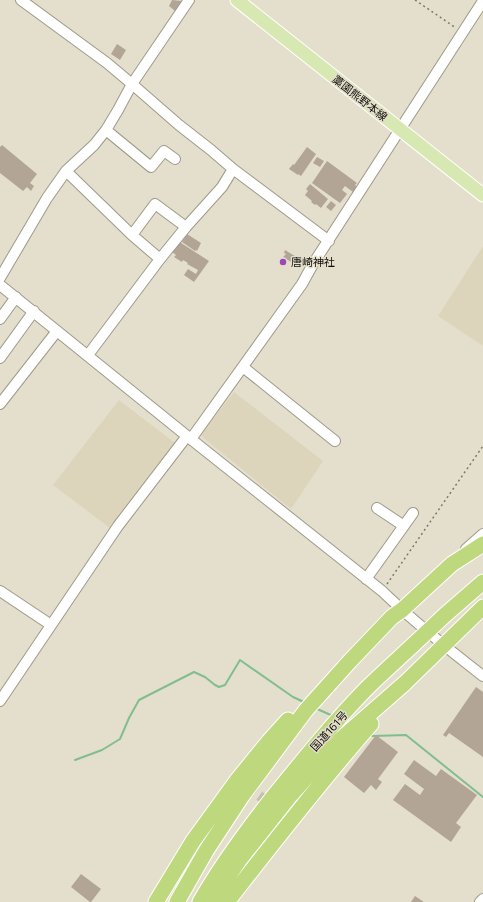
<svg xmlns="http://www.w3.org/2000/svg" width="483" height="902" font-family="Commissioner,'Noto Sans JP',sans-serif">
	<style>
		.built { fill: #dcd5bb }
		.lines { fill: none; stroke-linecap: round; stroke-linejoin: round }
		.stream { stroke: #81be8e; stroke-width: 2 }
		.building { fill: #b3a596 }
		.minor-tunnel { stroke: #c4c0ae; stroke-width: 10; stroke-dasharray: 10 5; stroke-linecap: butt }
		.minor-casing { stroke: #9e9a88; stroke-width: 12 }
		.major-casing { stroke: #fff; stroke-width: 15 }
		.highway-casing { stroke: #fff; stroke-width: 17 }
		.path { stroke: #7d796c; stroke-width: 1.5; stroke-dasharray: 2 3; stroke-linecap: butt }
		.minor { stroke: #fff; stroke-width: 10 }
		.major { stroke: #d8e8b2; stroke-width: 13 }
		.highway { stroke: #bed87e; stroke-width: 15 }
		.highway-bridge-casing { stroke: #fff; stroke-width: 17; stroke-linecap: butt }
		.highway-bridge { stroke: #bed87e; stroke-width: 15 }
		.poi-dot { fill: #9a49b9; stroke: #e4dfcc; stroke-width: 1.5 }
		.labels { text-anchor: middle; stroke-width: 3; stroke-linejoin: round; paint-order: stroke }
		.street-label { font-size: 11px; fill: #0f0d07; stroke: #e4dfcc }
		.poi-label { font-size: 11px; fill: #0f0d07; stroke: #e4dfcc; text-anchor: start }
	</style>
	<rect width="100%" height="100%" fill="#e4dfcc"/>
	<path class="built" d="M483,246v100l-45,-30z
		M234,392l89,69 -32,48 -91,-74z
		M119,400l56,43 -65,85 -57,-43z"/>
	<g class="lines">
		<path class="stream" d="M315,708l18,8
			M369,734l4,2 33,-1 77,62
			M75,760l27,-10 18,-11 9,-21 10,-18 55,-28 11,5 10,8 4,2 6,-2 15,-25 53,37 13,6"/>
	</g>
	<path class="building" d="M172,0l10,1 -7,10 -6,-5z
		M117,44l9,6 -6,10 -9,-6z
		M2,145l35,29 -7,9 4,3 -3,5 -4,-4 -4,4 -23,-18v-26z
		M307,147l9,7 -15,22 -3,-2v1l-9,-6 4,-5 1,1z
		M317,157l7,4 -4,6 -7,-4z
		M327,161l30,22 -2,2 3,3 -5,6 -1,-1 1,-1 -8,-6 -3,4 5,4 -7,9 -28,-20z
		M310,184l18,15 -7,9 -5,-4 -1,1 -4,-3 1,-1 -7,-6 3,-4 -2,-2z
		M331,201l5,4 -5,6 -5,-4z
		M187,234l14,9 -4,8 -1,-1 -1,1 -13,-9z
		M178,241l31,20 -15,21 -10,-7 4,-6 8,5 2,-4 -11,-6 1,-1 -5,-3 -1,2 -8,-5 2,-2 -5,-4z
		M285,250l18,11 -4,6 -16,-10 3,-3 -2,-1z
		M476,687l7,5v65l-34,-24 -3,4 -3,-2z
		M376,735l22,17 -20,27 4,3 -6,8 -5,-5 -7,8 -20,-16z
		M414,760l22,16 5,-7 36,26 -21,28 5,4 -10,15 -58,-42 12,-16 15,11 4,-6 -20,-15z
		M81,874l20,15 -10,13h-1l-19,-15z
		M415,896l9,6h-13z"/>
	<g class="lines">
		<path class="minor-tunnel" d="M247,787l39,28"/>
		<g class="minor-casing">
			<path id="minor" d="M21,0l86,63 25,21 47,41 32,25 22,19 96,72
				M106,130l45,37 13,-16 11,8
				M66,171l66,64 28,24
				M132,235l23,-31 31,23
				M0,278l47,-80 19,-27 28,-26 12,-15 12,-20 14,-26 57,-84
				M0,285l187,151 195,155c32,31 66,58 101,85
				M0,319l16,-22
				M88,355l72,-96 26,-32 36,-40 11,-18
				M0,358l34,-47
				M243,367l92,74
				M0,404l57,-73
				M191,439l111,-155 11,-20 170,-263
				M377,508l27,18
				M466,549l17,-15
				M366,579l47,-66
				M0,591l51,34
				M0,701l118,-175 69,-90
				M480,902l3,-3"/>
		</g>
		<g class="major-casing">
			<path id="major" d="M237,0l246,195"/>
		</g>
		<g class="highway-casing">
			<path id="highway" d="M445,615l38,-33
				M156,902l37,-61 45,-62 31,-38 19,-21
				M177,902l29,-51 36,-55 64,-86 44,-49 42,-44 10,-7 50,-46 31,-20
				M200,902c21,-37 47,-72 73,-105 30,-37 60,-74 93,-108 15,-15 31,-29 47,-44
				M211,902l29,-43 49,-62 52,-58 64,-56 78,-76
				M227,902c47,-60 94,-121 144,-178"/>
		</g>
		<path class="path" d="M415,0l41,28
			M387,584l96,-138"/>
		<use href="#minor" class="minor"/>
		<use href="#major" class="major"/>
		<use href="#highway" class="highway"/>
		<g class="highway-bridge-casing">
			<path id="highway-bridge" d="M413,645l32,-30"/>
		</g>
		<use href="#highway-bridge" class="highway-bridge"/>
	</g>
	<circle class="poi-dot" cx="283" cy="262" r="4"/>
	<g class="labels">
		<g class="street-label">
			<text transform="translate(360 98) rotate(38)" y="4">藁園熊野本線</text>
			<text transform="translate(329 731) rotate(-48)" y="4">国道161号</text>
		</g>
		<g class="poi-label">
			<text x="291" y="266">唐崎神社</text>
		</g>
	</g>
</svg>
